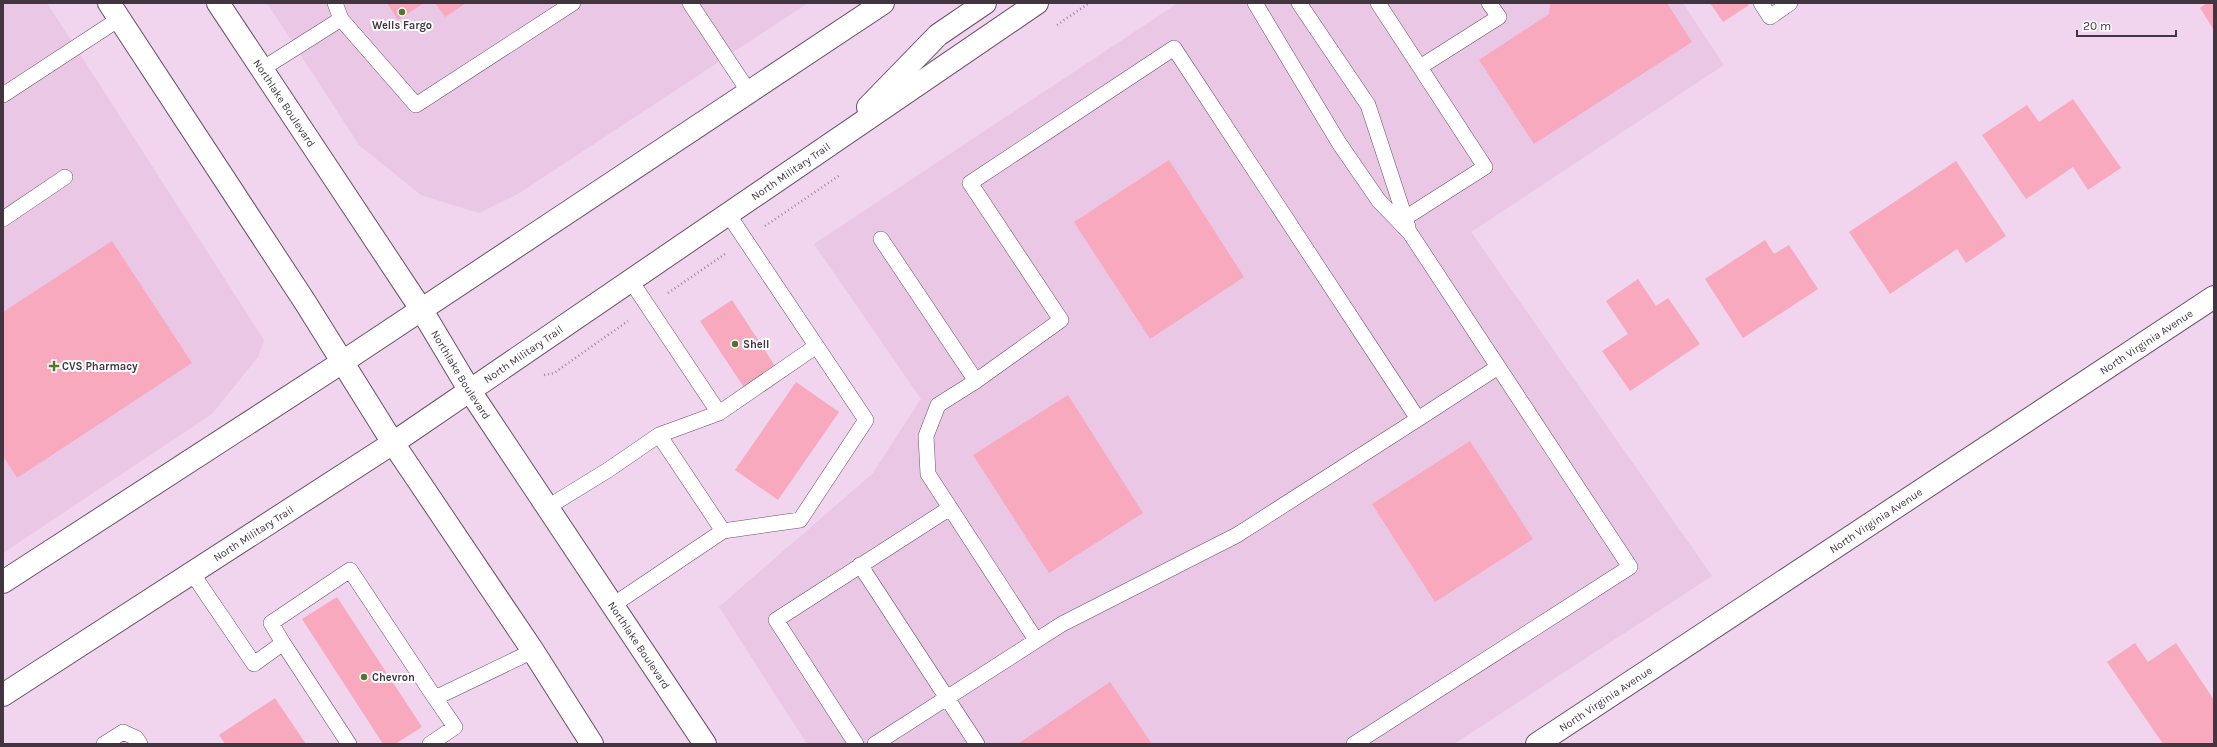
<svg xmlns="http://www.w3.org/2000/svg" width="2217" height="747" font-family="Karla,sans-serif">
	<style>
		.built { fill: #eac7e5 }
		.building { fill: #f9a9be }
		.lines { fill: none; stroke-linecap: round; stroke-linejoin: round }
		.lane-casing { stroke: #695167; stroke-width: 16 }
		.street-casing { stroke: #695167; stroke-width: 24 }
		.secondary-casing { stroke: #695167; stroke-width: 24 }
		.path { stroke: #9d899a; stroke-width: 2.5; stroke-dasharray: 1 3; stroke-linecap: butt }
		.lane { stroke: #fff; stroke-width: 15 }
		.street { stroke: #fff; stroke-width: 22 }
		.secondary { stroke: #fff; stroke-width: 22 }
		.poi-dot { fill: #53752e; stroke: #fff; stroke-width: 1.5 }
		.labels { text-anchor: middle; stroke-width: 4; stroke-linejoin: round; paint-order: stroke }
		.poi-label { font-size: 11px; font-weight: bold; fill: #413640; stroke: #fff; text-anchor: start }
		.street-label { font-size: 11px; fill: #413640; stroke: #fff }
	</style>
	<rect width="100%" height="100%" fill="#f1d4ed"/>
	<path class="built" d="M3,3h44l217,337 -6,17 -46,57 -209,139z
		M267,3h541l-290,191 -39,19 -58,-18 -62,-50z
		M1178,3h505l41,62 -253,167 241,344 -258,168h-647l-88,-137 154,-134 48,-74 -107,-155z"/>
	<path class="building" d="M387,3h37l-26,17z
		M435,3h31l-21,14z
		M1550,3h117l25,39 -158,102 -55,-84 70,-46z
		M1710,3h38l1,2 -26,17z
		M2207,3h7v27l-14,-22z
		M2073,99l48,69 -33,22 -15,-23 -47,32 -44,-64 45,-30 12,17z
		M1169,160l75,117 -94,62 -76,-117z
		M1956,161l50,75 -40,27 -9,-14 -67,45 -41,-62z
		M1765,240l9,14 15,-9 29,44 -75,49 -38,-59z
		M112,241l80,122 -175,115 -14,-22v-144z
		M1638,279l18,27 12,-8 32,46 -70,47 -28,-40 26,-17 -22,-33z
		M732,300l45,69 -32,20 -45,-68z
		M796,382l43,30 -61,88 -43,-30z
		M1068,395l75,118 -94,60 -76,-118z
		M1470,441l63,98 -98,63 -63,-98z
		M337,597l85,130 -27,17h-12l-81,-125z
		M2135,643l13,19 28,-19 38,57v44h-51l-56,-82z
		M1110,682l42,62h-132l-1,-1z
		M275,698l31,46h-81l-6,-9z"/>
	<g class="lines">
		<g class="lane-casing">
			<path id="lane" d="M335,3l6,16 75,86 157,-102
				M690,3l59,89
				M1255,3l84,140 40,58 31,32 220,334 -276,177
				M1299,3l69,102 40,122
				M1378,3l107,164 -80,51
				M1761,3l9,14 20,-14
				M1420,67l79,-50 -10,-14
				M262,69l79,-50
				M3,95l116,-76
				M3,219l62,-42
				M881,239l95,142
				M631,281l88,132 96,-66
				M1418,419l80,-52
				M659,435l60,-22
				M548,507l60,-37 51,-35 64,96 -110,74
				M723,531l77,-11 66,-100 -138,-206
				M860,565l117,179
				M192,573l62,91 29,-21 66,101
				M283,643l-12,-20 79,-53 85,128
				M104,744l19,-12 13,6 4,6
				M430,744l25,-17 -20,-29 98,-47
				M856,744l-80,-124 174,-112
				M875,744l187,-120 175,-89 181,-116 -244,-371 -204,135 91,137 -85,61 -38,24 -12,31 2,38 108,166"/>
		</g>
		<g class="street-casing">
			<g id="street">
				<path id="s1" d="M1537,744l677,-447"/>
			</g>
		</g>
		<g class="secondary-casing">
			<g id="secondary">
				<path d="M109,3l196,299 88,141 140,208 59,93"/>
				<path id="s2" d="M218,3l203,306 49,82 235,353"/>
				<path d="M868,107l70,-72 47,-32"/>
				<path d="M3,582l341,-221 539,-358"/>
				<path id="s3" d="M3,695l390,-252 644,-440"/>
			</g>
		</g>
		<path class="path" d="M1057,25l32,-22
			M765,226l75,-51
			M668,293l57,-39
			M544,375l10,-2 74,-52"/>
		<use href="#lane" class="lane"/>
		<use href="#street" class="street"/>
		<use href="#secondary" class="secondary"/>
	</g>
	<g class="poi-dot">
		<circle cx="402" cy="12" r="4"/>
		<circle cx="735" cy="344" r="4"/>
		<path d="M52 360h4v4h4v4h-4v4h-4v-4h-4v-4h4z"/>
		<circle cx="364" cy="677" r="4"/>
	</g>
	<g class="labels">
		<g class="poi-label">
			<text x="402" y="29" text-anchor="middle">Wells Fargo</text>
			<text x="743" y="348">Shell</text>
			<text x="62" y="370">CVS Pharmacy</text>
			<text x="372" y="681">Chevron</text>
		</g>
		<g class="street-label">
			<text dy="4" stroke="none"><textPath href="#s2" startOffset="120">Northlake Boulevard</textPath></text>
			<text dy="4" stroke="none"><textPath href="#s3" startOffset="946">North Military Trail</textPath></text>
			<text dy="4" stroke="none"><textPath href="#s1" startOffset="730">North Virginia Avenue</textPath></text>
			<text dy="4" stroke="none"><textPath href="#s3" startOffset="622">North Military Trail</textPath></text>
			<text dy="4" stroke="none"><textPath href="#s2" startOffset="444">Northlake Boulevard</textPath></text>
			<text dy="4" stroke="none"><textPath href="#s1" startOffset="406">North Virginia Avenue</textPath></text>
			<text dy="4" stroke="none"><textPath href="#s3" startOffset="298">North Military Trail</textPath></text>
			<text dy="4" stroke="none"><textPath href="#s2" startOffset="768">Northlake Boulevard</textPath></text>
			<text dy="4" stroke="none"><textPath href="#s1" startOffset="82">North Virginia Avenue</textPath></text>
		</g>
	</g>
	<rect width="2217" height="747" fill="none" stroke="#413640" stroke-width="8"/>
	<path d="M2077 30v6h99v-6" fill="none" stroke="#413640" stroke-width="2"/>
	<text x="2083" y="30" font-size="12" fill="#413640" stroke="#ffffff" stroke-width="3" paint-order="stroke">20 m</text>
</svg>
